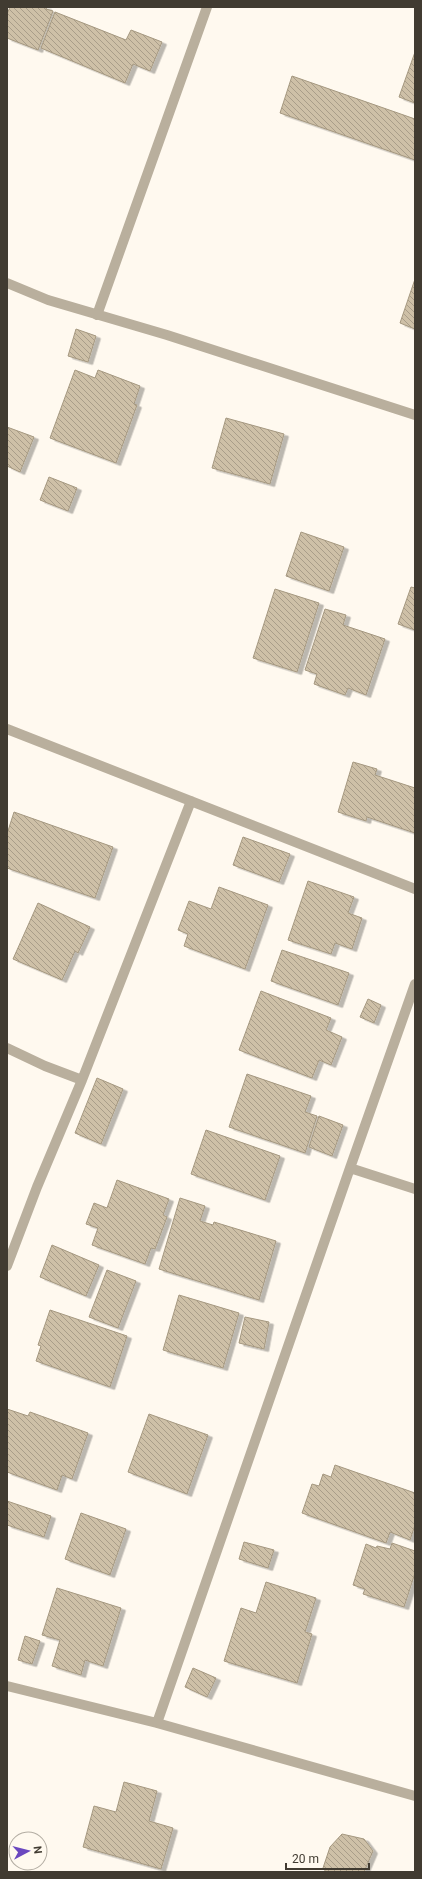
<svg xmlns="http://www.w3.org/2000/svg" width="422" height="1879" font-family="Roboto,sans-serif">
	<style>
		.building { fill: url(#building-back-hatch); stroke: #a59880; filter: url(#shadow) }
		.lines { fill: none; stroke-linecap: round; stroke-linejoin: round }
		.lane { stroke: #b9af9d; stroke-width: 10 }
		.street { stroke: #b9af9d; stroke-width: 10 }
	</style>
	<defs>
		<pattern id="building-back-hatch" width="6" height="6" patternUnits="userSpaceOnUse"><rect width="6" height="6" fill="#cec0a7"/><path d="M-1 5l2 2M0 0l6 6M5-1l2 2" fill="none" stroke="#a99d89"/></pattern>
		<filter id="shadow"><feDropShadow dx="4.5" dy="2.5" stdDeviation="0" flood-color="#0004"/></filter>
	</defs>
	<rect width="100%" height="100%" fill="#fff9ef"/>
	<path class="building" d="M10,7h37l-1,2 7,2 -15,39 -31,-12v-24z
		M55,12l71,28 5,-10 31,12 -12,29 -17,-7 -8,19 -84,-35z
		M415,52v51l-16,-6z
		M292,76l123,43v41l-135,-47z
		M415,279v50l-15,-6z
		M76,329l20,7 -8,26 -20,-6z
		M75,370l20,8 3,-8 42,16 -6,18 3,1 -21,58 -66,-25z
		M226,418l58,16 -14,50 -58,-16z
		M7,427l27,10 -14,35 -13,-6z
		M49,477l28,11 -9,23 -28,-11z
		M301,532l43,15 -15,44 -43,-15z
		M411,587l4,1v42l-17,-6z
		M275,589l44,14 -22,69 -44,-14z
		M325,609l21,6 -3,10 42,14 -19,56 -18,-7 -3,7 -31,-11 3,-10 -12,-4z
		M353,762l24,7 -2,6 40,13v45l-48,-16 -1,4 -28,-9z
		M14,812l99,35 -18,51 -88,-30v-34z
		M243,837l47,17 -11,28 -46,-17z
		M308,881l46,16 -6,16 14,5 -10,31 -17,-6 -4,11 -43,-14z
		M219,887l49,18 -23,64 -61,-23 4,-12 -10,-4 11,-29 22,8z
		M38,903l52,24 -12,26 -3,-2 -13,29 -49,-21z
		M282,950l67,23 -11,32 -67,-24z
		M261,991l70,27 -5,12 16,7 -11,28 -12,-5 -7,18 -73,-28z
		M368,999l13,6 -7,18 -14,-6z
		M247,1074l64,22 -6,16 12,4 -12,37 -76,-26z
		M97,1078l26,11 -22,55 -26,-11z
		M319,1116l24,9 -11,31 -23,-9z
		M206,1130l74,26 -15,44 -74,-26z
		M117,1180l52,19 -6,16 4,2 -12,32 -4,-1 -6,16 -53,-19 6,-17 -12,-4 8,-21 13,5z
		M180,1198l25,8 -5,15 13,4 1,-3 62,19 -17,59 -100,-31z
		M52,1245l47,20 -13,31 -46,-19z
		M107,1270l29,11 -18,47 -29,-11z
		M179,1295l60,18 -16,55 -60,-18z
		M50,1310l77,26 -17,51 -74,-26 5,-15 -3,-1z
		M245,1317l24,5 -5,27 -25,-6z
		M7,1409l21,7 2,-4 58,21 -16,46 -10,-4 -5,15 -50,-18z
		M149,1414l59,21 -21,59 -59,-22z
		M335,1465l80,28v32l-5,15 -20,-8 -4,11 -84,-30 10,-29 7,2 4,-12 8,3z
		M7,1501l44,15 -7,21 -37,-12z
		M81,1513l45,16 -16,46 -45,-16z
		M244,1542l30,8 -6,18 -29,-9z
		M392,1543l23,8v22l-11,34 -41,-13 2,-5 -12,-4 13,-41 10,4 1,-2 13,3z
		M266,1582l50,16 -11,34 7,2 -15,49 -73,-22 17,-53 15,5z
		M57,1588l64,20 -18,58 -18,-6 -4,15 -29,-9 8,-26 -18,-5z
		M25,1636l15,5 -8,23 -14,-4z
		M193,1668l23,10 -9,19 -22,-10z
		M124,1782l33,9 -8,30 24,7 -12,41 -78,-22 11,-41 22,6z
		M342,1834l22,5 9,12 -9,21h-38l-3,-4 7,-21z"/>
	<g class="lines">
		<path class="lane" d="M97,315l110,-308"/>
		<path class="street" d="M7,283l41,17 119,35 248,80
			M7,729l408,160
			M7,1048l38,18 37,14
			M350,1168l65,-184
			M7,1266l30,-79 45,-107 109,-279
			M7,1686l150,37 258,73
			M157,1723l193,-555 65,21"/>
	</g>
	<rect width="422" height="1879" fill="none" stroke="#413b31" stroke-width="16"/>
	<g transform="translate(28 1851) rotate(83)"><circle r="19" fill="#fff9ef" stroke="#b3ada3"/>
	<path d="M0-3L7 15L0 10L-7 15Z" fill="#6a47bf"/>
	<text y="-6" font-size="11" font-weight="bold" text-anchor="middle" fill="#413b31">N</text>
	</g>
	<path d="M286 1863v6h83v-6" fill="none" stroke="#413b31" stroke-width="2"/>
	<text x="292" y="1863" font-size="12" fill="#413b31" stroke="#fff9ef" stroke-width="3" paint-order="stroke">20 m</text>
</svg>
